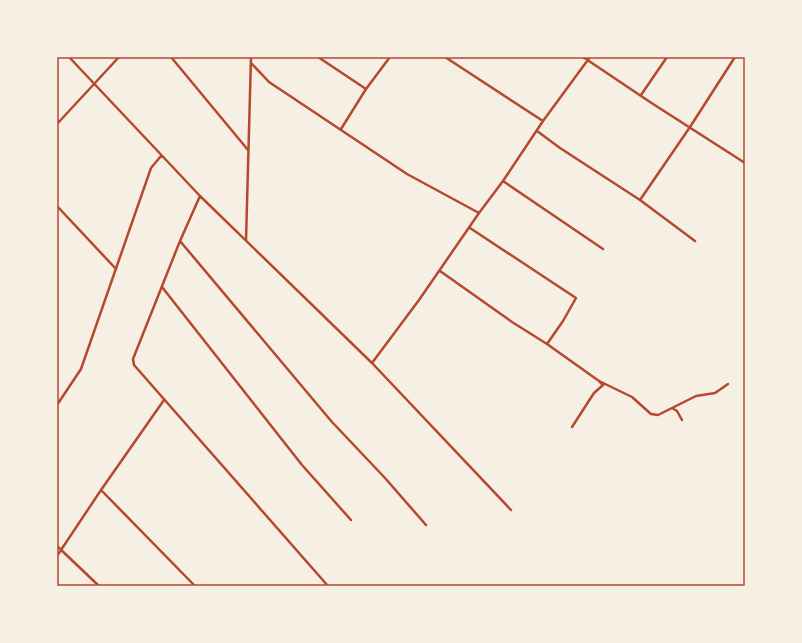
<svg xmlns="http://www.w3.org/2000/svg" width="802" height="643" font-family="'Archivo Narrow',sans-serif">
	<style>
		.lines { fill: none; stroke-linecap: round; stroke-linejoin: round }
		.minor { stroke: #b5482f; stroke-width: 2.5 }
		.neatline { fill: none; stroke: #b5482f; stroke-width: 1.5 }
	</style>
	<rect width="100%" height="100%" fill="#f6efe4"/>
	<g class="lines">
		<path class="minor" d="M69,57l131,139 172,167 139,147
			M171,57l77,93
			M318,57l48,32
			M445,57l98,64
			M583,57l67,45 95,61
			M251,63l18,19 138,92 72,39
			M641,95l26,-38
			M57,124l62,-67
			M341,129l25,-40 24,-32
			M537,131l23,17 80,52 55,41
			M503,181l100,68
			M200,196l-20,45 -47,118 1,6 194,221
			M640,200l50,-73 45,-70
			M57,206l59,63
			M470,228l106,70 -13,23 -16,23
			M246,240l5,-183
			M180,241l152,181 53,56 41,47
			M440,271l72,51 35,22 52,37
			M162,287l140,178 49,55
			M372,363l47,-63 60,-87 24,-32 40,-60 47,-64
			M57,405l24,-36 70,-201 10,-12
			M672,408l24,-12 19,-3 13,-9
			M572,427l22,-34 9,-8 -4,-4 33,16 19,17 7,1 14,-7 5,3 5,9
			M101,490l94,96
			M57,546l42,40
			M57,556l44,-66 63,-90"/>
	</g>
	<rect width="802" height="643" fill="none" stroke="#f6efe4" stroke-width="116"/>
	<rect x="58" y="58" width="686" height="527" class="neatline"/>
</svg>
